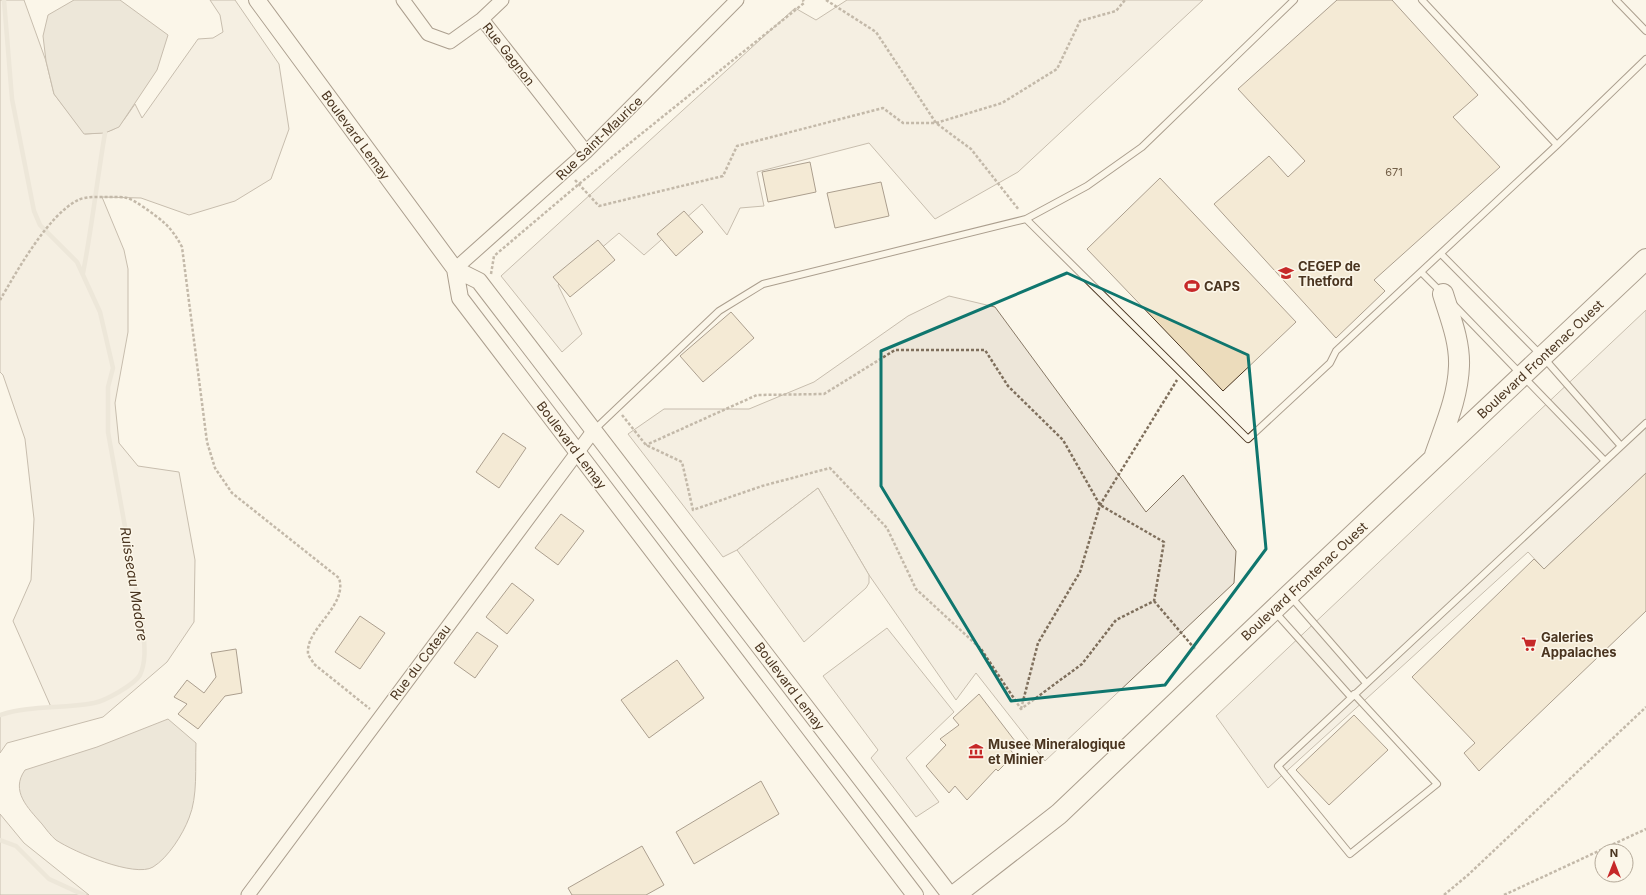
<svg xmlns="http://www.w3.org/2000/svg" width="1646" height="895" font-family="Inter,sans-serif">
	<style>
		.green { fill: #ede6d9; stroke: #887966 }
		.parking { fill: #ede7d9; stroke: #887966 }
		.water { fill: #dcd4c6; stroke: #887966 }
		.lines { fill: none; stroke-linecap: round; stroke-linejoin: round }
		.stream { stroke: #dcd4c6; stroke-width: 4.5 }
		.building { fill: #ecdcbc; stroke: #4a3520 }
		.service-casing { stroke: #4a3520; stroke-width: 8 }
		.minor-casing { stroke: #4a3520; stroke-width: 15 }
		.tertiary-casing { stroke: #4a3520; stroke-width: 18 }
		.primary-casing { stroke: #4a3520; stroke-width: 22 }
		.path { stroke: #7f6f5c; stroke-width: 2.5; stroke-dasharray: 3 2; stroke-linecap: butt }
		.service { stroke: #fbf6e9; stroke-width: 6 }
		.minor { stroke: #fbf6e9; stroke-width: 13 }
		.tertiary { stroke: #fbf6e9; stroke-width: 16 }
		.primary { stroke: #fbf6e9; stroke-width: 20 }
		.marked { fill: none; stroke: #0f766e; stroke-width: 3; stroke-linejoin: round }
		.labels { text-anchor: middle; stroke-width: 3; stroke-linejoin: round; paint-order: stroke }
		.number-label { font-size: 11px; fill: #725f47 }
		.street-label { font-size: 13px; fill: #4a3520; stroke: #fbf6e9 }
		.poi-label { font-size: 13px; font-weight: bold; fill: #4a3520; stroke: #fbf6e9; text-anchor: start }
		.water-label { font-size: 14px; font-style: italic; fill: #4a3520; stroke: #fbf6e9 }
	</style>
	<rect width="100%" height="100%" fill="#fbf6e9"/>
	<path class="green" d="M0,0h24l22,61 8,33 31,40c33,-2 32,-4 50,-30l7,14 56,-79 15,-1 10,-6 -3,-17 -10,-15h25l44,64 10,65 -18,50 -36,22 -46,14 -48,-17 -39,-1 22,53 4,19v63l-13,71 4,40 19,23 41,6 16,88 -1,62 -27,40 -64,55 -96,26 -7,10v-38l15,-5 36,-3 -38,-86 18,-41 3,-61 -9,-80 -22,-64 -3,-3z
		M847,0h356l-185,172 -83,47 -66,-76 -112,29 7,34 -24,2 -13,27 -25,-31 -58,51 -25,-22 -61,52 24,49 -20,18 -61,-76 294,-268 21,12z
		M949,296l46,11 151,205 37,-37 53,76 -2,32 -189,178 -69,-88 -20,27 -87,-125 -51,-87 -81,62 -14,7 -95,-123 36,-25h85l65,-27 94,-66z
		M0,814l24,29 65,52h-89z"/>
	<path class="parking" d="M1646,310v163l-102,96 -16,-17 -260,236 -52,-72z
		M818,488l51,87v8l-3,5 -62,54 -67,-92z
		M887,628l67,84 -48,46 33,44 -23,15 -45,-59 7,-8 -55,-74z"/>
	<path class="water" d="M74,0h46l48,35 -11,35 -38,57 -14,6 -21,1 -30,-40 -8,-33 -3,-25 5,-21z
		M168,719l28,24c-1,24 2,53 -7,75 -6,16 -21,40 -36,49 -18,11 -79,-15 -97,-27 -5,-4 -10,-11 -14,-16 -14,-16 -32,-33 -17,-54l72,-23z"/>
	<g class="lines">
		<path class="stream" d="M83,273c9,-46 14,-93 22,-140
			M0,715c30,-10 62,-6 94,-12 11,-2 40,-18 46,-28 7,-15 4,-33 3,-48l-35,-195v-45l5,-19 -13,-56 -23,-50 -37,-37 -6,-14 -22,-112 -8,-99
			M0,840l16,6 33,33 35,16"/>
	</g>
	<path class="building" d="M1337,0h55l86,95 -25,22 47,50 -126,113 11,11 -49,47 -122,-134 55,-48 19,21 17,-16 -67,-72z
		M810,162l6,30 -48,10 -6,-30z
		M1160,178l136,144 -73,69 -136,-142z
		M881,182l8,34 -54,12 -8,-35z
		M684,211l19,21 -27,24 -19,-22z
		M598,240l17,20 -45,37 -17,-20z
		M731,312l23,26 -51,44 -23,-26z
		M503,433l23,15 -27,40 -23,-16z
		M1646,473v138l-167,160 -15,-18 11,-10 -63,-66 122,-118 10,10z
		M561,514l23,17 -26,34 -23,-17z
		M512,583l22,17 -27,34 -21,-17z
		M360,616l25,17 -25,36 -25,-17z
		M477,632l21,14 -23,32 -21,-15z
		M236,649l6,44 -17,3 -27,33 -20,-15 9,-10 -13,-7 13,-17 17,13 12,-16 -5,-24z
		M677,660l27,38 -55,40 -28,-38z
		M979,694l36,47 -7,5 6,9 -16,16 -2,-2 -29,31 -12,-14 -6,7 -23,-27 20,-21 -6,-6 19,-14 -6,-7z
		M1354,715l34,35 -59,55 -33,-35z
		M761,781l18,33 -85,50 -18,-32z
		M642,846l22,39 -18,10h-74l-4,-7z"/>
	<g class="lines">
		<g class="service-casing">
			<path id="service" d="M1422,0l135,145
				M1616,0l30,31
				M1026,219l222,220 82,-76 6,-12 221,-206 89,-86
				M1441,254l102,103 78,89
				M1422,273l19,19
				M1453,304l152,157
				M594,430l125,-119 44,-27 263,-65 61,-33 55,-39 152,-147
				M1291,597l75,86
				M1275,612l76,85
				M1354,694l83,90 -87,70 -72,-88 368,-343"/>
		</g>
		<g class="minor-casing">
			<path id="minor" d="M403,0l25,34 22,8 32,-23 104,133
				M482,19l20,-19
				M455,269l131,-117 151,-152
				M248,895l346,-465"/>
		</g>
		<g class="tertiary-casing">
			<path id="tertiary" d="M257,0l198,269 5,29 455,597
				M455,269l24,12 471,614"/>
		</g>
		<g class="primary-casing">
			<path id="primary" d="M1435,455c10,-29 23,-58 24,-89 1,-25 -9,-49 -16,-72
				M955,895l104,-81 230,-219 357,-336"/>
		</g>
		<path class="path" d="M826,0l50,32 60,91 35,26 48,61
			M575,180l24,26 124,-30 14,-30 146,-38 20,15h33l66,-20 55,-34 23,-48 36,-10 9,-11
			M491,274l3,-18 85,-72 225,-181 -1,-3
			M0,300c17,-29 48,-85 78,-100 8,-4 22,-3 31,-3 17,0 18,-1 33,9 20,14 29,20 40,41l25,195 8,26 17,25 107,85c9,28 -33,50 -31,75 0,3 4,7 6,11l56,45
			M622,415l24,30 36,17 11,48 69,-24 68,-18 57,60 29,61 65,60 40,60 61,-45 34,-44 38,-19 10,-59 -64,-37 -37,-65 -55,-54 -23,-36h-90l-71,44 -67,1 -111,50
			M1154,601l41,48
			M1021,709l17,-66 42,-71 20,-67 77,-125
			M1444,895l24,-20 178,-168
			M1504,895l142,-66"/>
		<use href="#service" class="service"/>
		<use href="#minor" class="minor"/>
		<use href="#tertiary" class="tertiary"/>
		<use href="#primary" class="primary"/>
	</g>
	<path d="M0 0H1646V895H0ZM1067,273l181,82 18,194 -101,136 -154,16 -130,-215v-135z" fill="#fbf6e9" fill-opacity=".55" fill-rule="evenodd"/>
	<path class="marked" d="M1067,273l181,82 18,194 -101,136 -154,16 -130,-215v-135z"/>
	<defs>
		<g id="university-bare" transform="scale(1.2)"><path d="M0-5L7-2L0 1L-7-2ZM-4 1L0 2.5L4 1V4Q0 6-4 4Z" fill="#c62828" stroke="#fbf6e9" stroke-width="2.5" paint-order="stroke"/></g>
		<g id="stadium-bare" transform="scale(1.2)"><path d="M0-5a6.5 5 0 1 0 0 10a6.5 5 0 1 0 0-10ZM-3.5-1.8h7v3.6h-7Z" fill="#c62828" stroke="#fbf6e9" stroke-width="2.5" paint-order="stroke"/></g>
		<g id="supermarket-bare" transform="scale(1.2)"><path d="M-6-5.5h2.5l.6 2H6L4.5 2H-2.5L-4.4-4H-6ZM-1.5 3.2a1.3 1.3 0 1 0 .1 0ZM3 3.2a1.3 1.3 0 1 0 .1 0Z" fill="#c62828" stroke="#fbf6e9" stroke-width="2.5" paint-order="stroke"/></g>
		<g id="museum-bare" transform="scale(1.2)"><path d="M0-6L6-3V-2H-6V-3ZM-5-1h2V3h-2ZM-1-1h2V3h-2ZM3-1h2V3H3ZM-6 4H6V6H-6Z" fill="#c62828" stroke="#fbf6e9" stroke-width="2.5" paint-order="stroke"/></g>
	</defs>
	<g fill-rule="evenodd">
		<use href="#university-bare" x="1286" y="273"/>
		<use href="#stadium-bare" x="1192" y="286"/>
		<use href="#supermarket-bare" x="1529" y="644"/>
		<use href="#museum-bare" x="976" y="751"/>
	</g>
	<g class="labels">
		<g class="number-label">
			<text x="1394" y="176">671</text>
		</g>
		<g class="street-label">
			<text transform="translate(509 54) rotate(52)" y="5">Rue Gagnon</text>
			<text transform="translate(356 135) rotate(54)" y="5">Boulevard Lemay</text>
			<text transform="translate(599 138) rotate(-44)" y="5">Rue Saint-Maurice</text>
			<text transform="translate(1540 359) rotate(-43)" y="5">Boulevard Frontenac Ouest</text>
			<text transform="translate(572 445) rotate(53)" y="5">Boulevard Lemay</text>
			<text transform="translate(1304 581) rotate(-43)" y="5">Boulevard Frontenac Ouest</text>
			<text transform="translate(420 662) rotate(-53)" y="5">Rue du Coteau</text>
			<text transform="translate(790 686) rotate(53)" y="5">Boulevard Lemay</text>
		</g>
		<g class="poi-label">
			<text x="1298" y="271">CEGEP de<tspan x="1298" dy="15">Thetford</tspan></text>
			<text x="1204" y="291">CAPS</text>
			<text x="1541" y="642">Galeries<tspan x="1541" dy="15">Appalaches</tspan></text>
			<text x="988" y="749">Musee Mineralogique<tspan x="988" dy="15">et Minier</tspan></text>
		</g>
		<g class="water-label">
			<text transform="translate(134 584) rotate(81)" y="5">Ruisseau Madore</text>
		</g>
	</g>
	<g transform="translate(1614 863)"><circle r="19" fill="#fbf6e9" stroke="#b4a999"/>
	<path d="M0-3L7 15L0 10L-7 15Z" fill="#c62828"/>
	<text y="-6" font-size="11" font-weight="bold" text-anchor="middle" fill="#4a3520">N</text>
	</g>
</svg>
